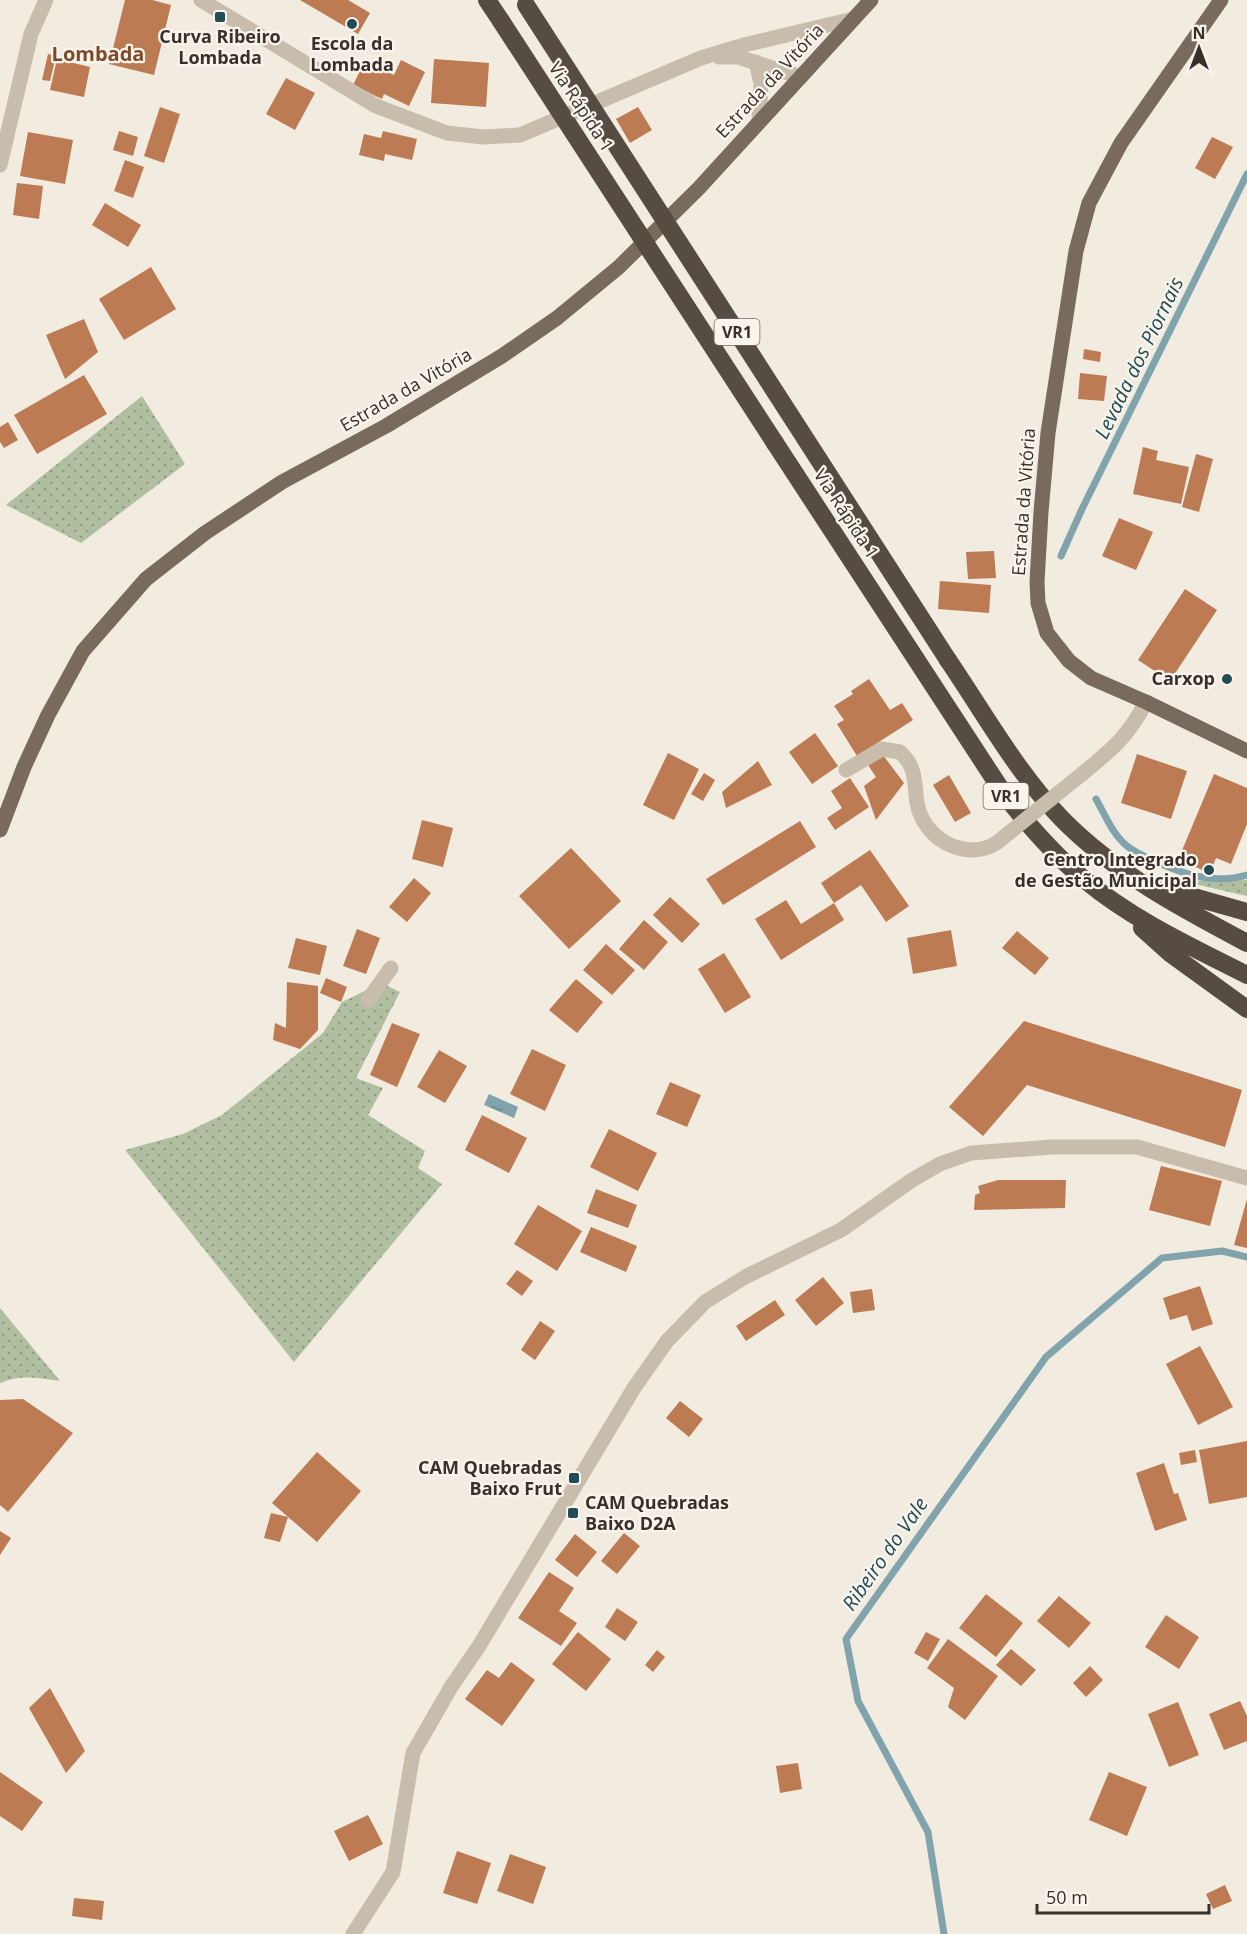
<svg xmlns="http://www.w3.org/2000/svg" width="1247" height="1934" font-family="'Open Sans',sans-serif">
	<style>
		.green { fill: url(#green-dots) }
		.water { fill: url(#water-ripples) }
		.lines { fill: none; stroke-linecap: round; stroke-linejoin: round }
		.stream { stroke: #81a4ac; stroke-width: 7 }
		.building { fill: #bc7b53 }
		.minor { stroke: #c8bdac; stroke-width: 15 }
		.major { stroke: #786a5d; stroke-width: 15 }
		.highway { stroke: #574c42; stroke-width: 18 }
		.minor-bridge { stroke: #c8bdac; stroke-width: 15 }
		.highway-bridge { stroke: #574c42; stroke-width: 18 }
		.poi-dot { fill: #234b55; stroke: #f9f5ec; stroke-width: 2 }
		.labels { text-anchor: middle; stroke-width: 4.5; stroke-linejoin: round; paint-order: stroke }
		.shield { fill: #f9f5ec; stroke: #716b65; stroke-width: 1.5 }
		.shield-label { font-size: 16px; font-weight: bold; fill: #37302b }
		.poi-label { font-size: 18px; font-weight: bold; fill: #37302b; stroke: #f9f5ec; text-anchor: end }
		.street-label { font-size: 18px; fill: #37302b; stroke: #f9f5ec }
		.neighbourhood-label { font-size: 20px; font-weight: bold; fill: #7f4a2a; stroke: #f9f5ec }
		.water-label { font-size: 20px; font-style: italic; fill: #234b55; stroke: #f9f5ec }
	</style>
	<defs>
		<pattern id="green-dots" width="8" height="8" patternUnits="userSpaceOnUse" patternTransform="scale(1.5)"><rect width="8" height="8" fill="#b1bfa1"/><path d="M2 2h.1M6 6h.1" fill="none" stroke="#919c83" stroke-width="1.8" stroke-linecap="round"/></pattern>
		<pattern id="water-ripples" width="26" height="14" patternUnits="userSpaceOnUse" patternTransform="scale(1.5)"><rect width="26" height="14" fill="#81a4ac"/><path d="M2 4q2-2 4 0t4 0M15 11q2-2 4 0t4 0" fill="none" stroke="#6a868c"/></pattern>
	</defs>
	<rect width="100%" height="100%" fill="#f1ebe0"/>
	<path class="green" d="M142,396l43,68 -104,79 -75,-38z
		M1247,880v16l-53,-12v-3z
		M381,983l19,9 -44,86 27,10 -15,27 57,36 -7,17 24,16 -148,178 -169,-212 58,-16 39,-19 101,-82 19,-31z
		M0,1308l60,73c-20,-3 -40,-7 -60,2z"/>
	<path class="water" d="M489,1094l29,13 -4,11 -30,-13z"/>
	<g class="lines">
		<path class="stream" d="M1061,556l21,-47 165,-335
			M1096,799c9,16 17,36 31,47 7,6 16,10 25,14 31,14 60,25 95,15
			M944,1934l-16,-102 -70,-131 -12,-62 200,-282 116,-99 60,-7 25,6"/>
	</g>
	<path class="building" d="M125,0h27l19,5 -17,70 -45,-11z
		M300,0h48l22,13 -12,21z
		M48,54l8,2 -6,25 -8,-1z
		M57,59l33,8 -6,30 -34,-7z
		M434,59l55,4 -3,44 -55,-4z
		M401,60l24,12 -16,34 -25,-12 -2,5 -29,-14 12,-24 29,14z
		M286,78l29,15 -20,37 -29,-16z
		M160,107l20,7 -16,49 -20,-7z
		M638,107l14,23 -22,13 -14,-24z
		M119,131l19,6 -5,19 -20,-6z
		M383,131l34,8 -5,21 -27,-6 -1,7 -25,-6 5,-21 17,4z
		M28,132l45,8 -8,44 -45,-8z
		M1212,137l21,10 -18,32 -20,-11z
		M125,160l19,7 -11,31 -19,-7z
		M17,183l26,3 -4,33 -26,-4z
		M105,203l36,22 -13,22 -36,-22z
		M151,267l25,42 -52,31 -25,-41z
		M84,319l14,33 -33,27 -19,-44z
		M1084,349l17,3 -1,10 -17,-3z
		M1080,373l27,3 -3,25 -26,-2z
		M84,375l23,39 -70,40 -23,-39z
		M8,422l10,18 -14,8 -4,-6v-15z
		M1143,447l15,4 -2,9 33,7 -8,37 -48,-10z
		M1196,454l17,5 -14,53 -17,-5z
		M1119,518l34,14 -17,38 -34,-14z
		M994,551l2,27 -28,1 -2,-27z
		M940,581l51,4 -2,28 -51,-4z
		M1185,589l32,21 -47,71 -32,-21z
		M869,679l21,31 12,-7 11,17 -56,36 -20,-32 7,-4 -10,-14 19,-12 -2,-3z
		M815,733l23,33 -26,18 -23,-32z
		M668,753l31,16 -25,51 -31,-15z
		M1137,754l50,17 -16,48 -50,-16z
		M883,755l21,28 -28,37 -12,-34 12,-9 -8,-12z
		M758,761l14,24 -46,23 -4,-16z
		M704,773l11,7 -12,21 -12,-7z
		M1214,774l33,14v36l-16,40 -15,-6 -6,15 -32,-13z
		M949,775l22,38 -16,9 -22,-37z
		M850,778l19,29 -34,23 -8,-12 15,-10 -11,-17z
		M422,820l31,8 -10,39 -31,-8z
		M800,821l16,26 -93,58 -17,-26z
		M571,848l50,53 -52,48 -50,-53z
		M870,850l39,56 -23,16 -25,-37 -27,18 -13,-20z
		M414,878l17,15 -24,29 -18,-15z
		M670,897l30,27 -18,19 -29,-28z
		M786,900l15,24 33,-21 10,17 -63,40 -26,-41z
		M644,920l24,22 -24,28 -25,-21z
		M357,929l23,9 -14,36 -23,-8z
		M951,930l6,36 -44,8 -6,-36z
		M1017,931l32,27 -14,17 -33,-27z
		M296,938l31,8 -7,29 -32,-7z
		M606,944l29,26 -23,25 -29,-25z
		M724,953l27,44 -26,16 -27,-44z
		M326,978l21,9 -6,15 -21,-9z
		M576,979l27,23 -26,31 -28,-23z
		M287,982l31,4v44l-18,19 -27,-9 2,-17 11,5z
		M1024,1021l218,69 -17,57 -198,-62 -44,51 -34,-29z
		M392,1023l28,11 -23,53 -27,-12z
		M532,1049l34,16 -21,46 -35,-17z
		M439,1050l28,16 -22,37 -28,-16z
		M670,1082l31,13 -14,32 -31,-13z
		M482,1115l45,23 -18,35 -44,-23z
		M609,1129l48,24 -19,38 -48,-24z
		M1161,1166l61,15 -12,45 -61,-16z
		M998,1180h68l-1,28 -91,2 1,-15 5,-2 -2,-7z
		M596,1189l41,16 -9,23 -41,-15z
		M1247,1199v49l-13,-3z
		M538,1205l44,26 -25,40 -43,-27z
		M591,1227l46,19 -11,26 -46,-20z
		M517,1270l16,11 -11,15 -16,-12z
		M823,1277l21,26 -28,23 -21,-26z
		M1200,1286l13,38 -21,7 -5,-16 -17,5 -7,-22z
		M872,1289l3,21 -22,3 -3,-21z
		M775,1300l10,15 -39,26 -10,-15z
		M540,1321l15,10 -20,29 -14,-10z
		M1200,1346l33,61 -35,18 -32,-61z
		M23,1399l50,34 -65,79 -8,-7v-105z
		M680,1401l23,18 -14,18 -23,-19z
		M1247,1441v56l-38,7 -10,-54z
		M1195,1450l2,12 -16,3 -2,-12z
		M317,1452l44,39 -44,51 -45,-39z
		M1164,1463l10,31 4,-1 9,27 -32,11 -19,-58z
		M271,1513l17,4 -8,25 -16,-4z
		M0,1531l11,7 -11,17z
		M624,1533l16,13 -23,28 -16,-13z
		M575,1534l22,18 -20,25 -22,-17z
		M549,1572l25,16 -15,23 18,12 -16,23 -43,-28z
		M986,1594l37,29 -27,34 -37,-29z
		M1059,1596l32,27 -22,25 -32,-27z
		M617,1608l21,14 -13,19 -20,-14z
		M1166,1615l33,22 -20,32 -34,-22z
		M578,1632l33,27 -25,32 -34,-27z
		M926,1632l14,7 -12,22 -14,-8z
		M948,1639l50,37 -33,44 -17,-13 6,-19 -27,-20z
		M1011,1649l25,21 -15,16 -25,-21z
		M657,1650l8,7 -12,15 -8,-7z
		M511,1662l24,18 -33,46 -37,-27 22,-29 12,8z
		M1090,1666l13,14 -17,17 -13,-14z
		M50,1688l35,63 -19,22 -37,-65z
		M1240,1701l7,15v25l-23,9 -15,-36z
		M1178,1702l21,53 -30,12 -21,-53z
		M798,1763l4,26 -22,4 -4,-27z
		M0,1772l43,30 -21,29 -22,-15z
		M1109,1772l38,15 -20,49 -38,-16z
		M368,1815l15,29 -34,17 -15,-30z
		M457,1851l34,12 -14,41 -34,-11z
		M510,1854l36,13 -13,37 -36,-13z
		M1225,1885l7,16 -19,8 -7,-15z
		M74,1898l30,3 -2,19 -30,-4z"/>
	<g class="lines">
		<path class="minor" d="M201,0l175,106 71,27 36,4 37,-2 181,-77 43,-13 109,-26
			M719,57h19l63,20
			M756,62l5,21 -2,38
			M0,165l31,-131 15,-34
			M846,770l36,-21 18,3c4,4 9,9 11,15 5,10 4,25 6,36 4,23 23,42 46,46 16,3 31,-2 42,-13
			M1082,774c29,-24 46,-37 64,-72
			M368,1000l23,-32
			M353,1934l40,-62 20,-119 38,-66 28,-41 155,-258 33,-47 38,-39 40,-25 96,-47 71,-50 28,-16 31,-11 81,-6h85l110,31"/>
		<path class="major" d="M1221,0l-100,143 -32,60 -13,48 -28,182 -7,79 -4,70 1,21 9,30 22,28 22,17 55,24 101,49
			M0,830l24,-63 24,-52 35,-64 63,-72 59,-46 77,-51 104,-56 116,-70 55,-38 62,-51 80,-79 172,-188"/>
		<path class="highway" d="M487,0l14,21
			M775,443l229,351c24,31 50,61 81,86 48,40 107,67 162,95
			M948,660c36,53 70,114 114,159 53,54 119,89 185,124
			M1162,888l85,24
			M1142,928l29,26 76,55"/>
		<path class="minor-bridge" d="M1005,836l77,-62"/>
		<path class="highway-bridge" d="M526,5l422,655
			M501,21l274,422"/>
	</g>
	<g class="poi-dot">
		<rect x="214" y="11" width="12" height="12" rx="3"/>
		<circle cx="352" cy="24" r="6"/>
		<circle cx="1227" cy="679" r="6"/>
		<circle cx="1209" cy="870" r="6"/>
		<rect x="568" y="1472" width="12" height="12" rx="3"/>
		<rect x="567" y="1507" width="12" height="12" rx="3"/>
	</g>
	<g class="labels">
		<g class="shield">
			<rect x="714.5" y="319" width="45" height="26" rx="4.5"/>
			<rect x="983.5" y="783" width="45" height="26" rx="4.5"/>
		</g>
		<g class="shield-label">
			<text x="737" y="338">VR1</text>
			<text x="1006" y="802">VR1</text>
		</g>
		<g class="poi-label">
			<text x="220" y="43" text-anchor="middle">Curva Ribeiro<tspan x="220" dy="21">Lombada</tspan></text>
			<text x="352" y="50" text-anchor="middle">Escola da<tspan x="352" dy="21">Lombada</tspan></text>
			<text x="1215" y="685">Carxop</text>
			<text x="1197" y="866">Centro Integrado<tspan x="1197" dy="21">de Gestão Municipal</tspan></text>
			<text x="562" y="1474">CAM Quebradas<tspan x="562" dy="21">Baixo Frut</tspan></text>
			<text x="585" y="1509" text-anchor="start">CAM Quebradas<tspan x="585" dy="21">Baixo D2A</tspan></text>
		</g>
		<g class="street-label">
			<text transform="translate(770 81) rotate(-47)" y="6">Estrada da Vitória</text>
			<text transform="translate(581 107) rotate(57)" y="6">Via Rápida 1</text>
			<text transform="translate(406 390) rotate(-30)" y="6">Estrada da Vitória</text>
			<text transform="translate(1024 502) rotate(-86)" y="6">Estrada da Vitória</text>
			<text transform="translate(846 514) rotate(57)" y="6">Via Rápida 1</text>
		</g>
		<g class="neighbourhood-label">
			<text x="98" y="61">Lombada</text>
		</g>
		<g class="water-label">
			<text transform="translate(1139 358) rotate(-64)" y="7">Levada dos Piornais</text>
			<text transform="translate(885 1554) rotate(-55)" y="7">Ribeiro do Vale</text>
		</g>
	</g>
	<g transform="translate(1199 48)" stroke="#f9f5ec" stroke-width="4.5" paint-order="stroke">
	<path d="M0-4.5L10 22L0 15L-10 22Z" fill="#37302b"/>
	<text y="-9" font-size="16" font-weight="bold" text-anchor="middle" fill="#37302b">N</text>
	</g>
	<path d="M1037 1904v9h172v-9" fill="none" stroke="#37302b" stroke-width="3"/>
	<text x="1046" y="1904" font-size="18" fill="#37302b" stroke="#f9f5ec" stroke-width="4.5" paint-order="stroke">50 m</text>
</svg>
